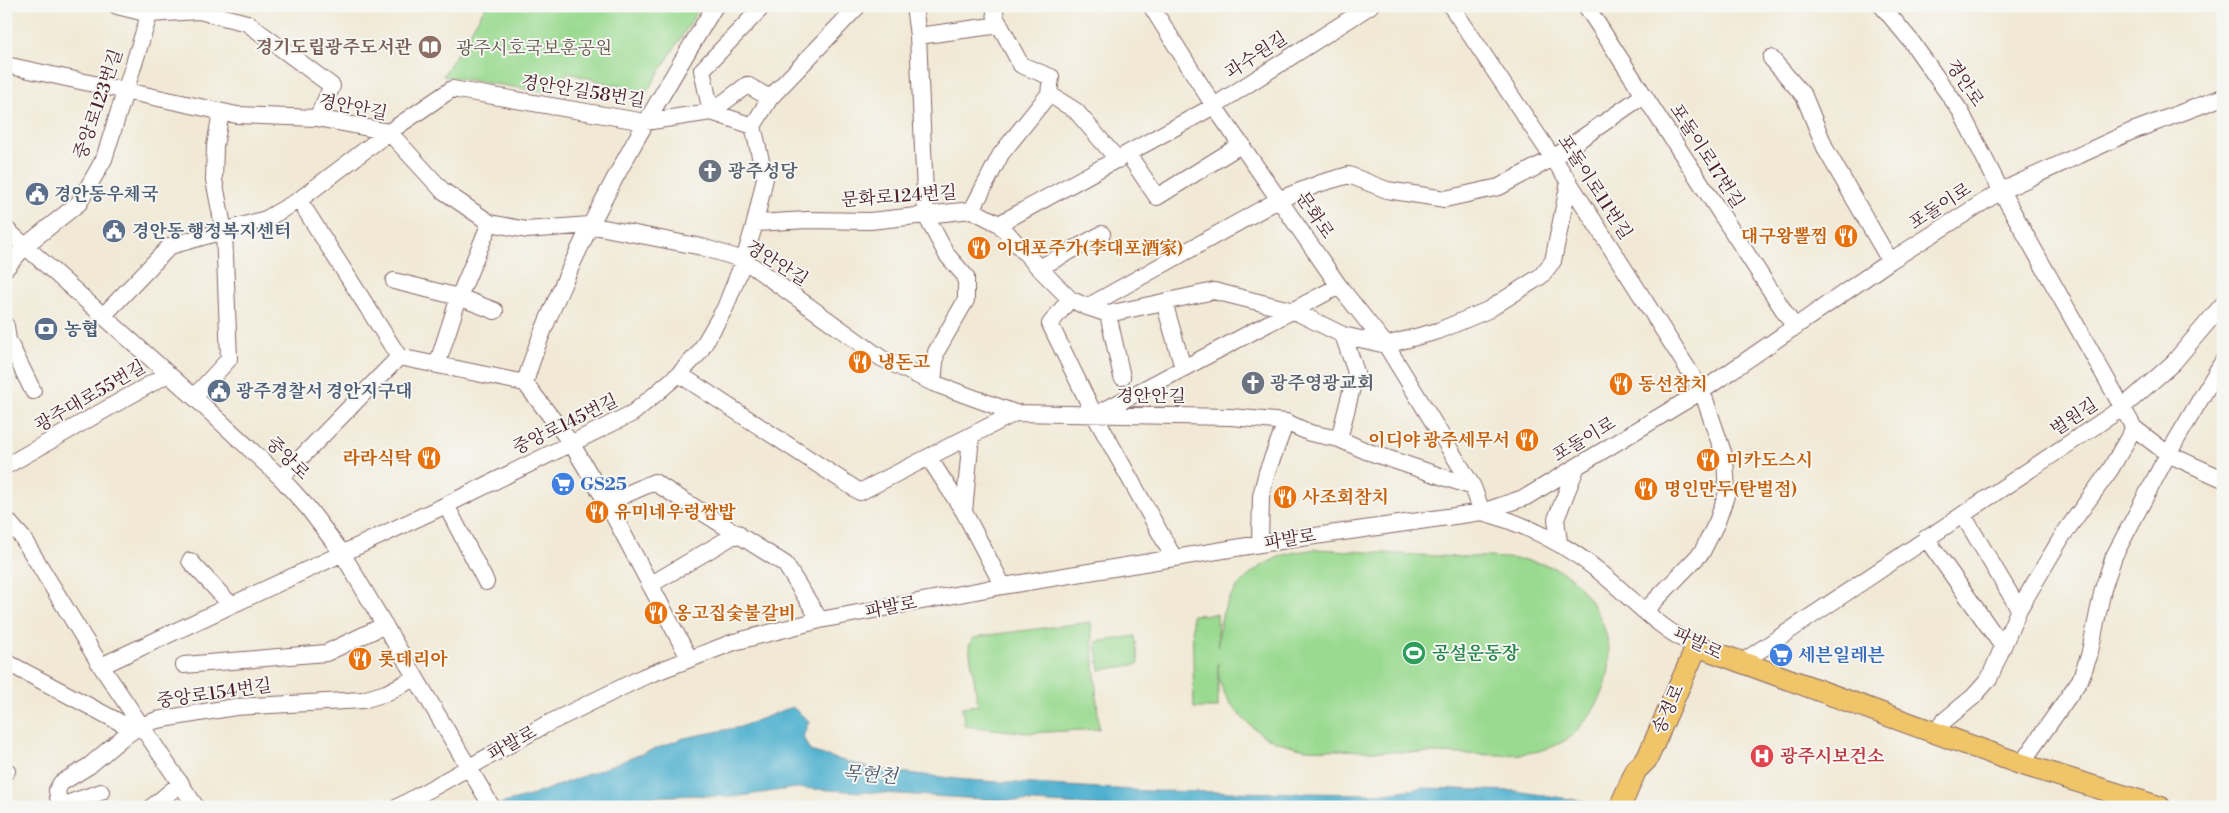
<svg xmlns="http://www.w3.org/2000/svg" width="2229" height="813" font-family="'Libre Bodoni','Noto Serif KR',serif">
	<style>
		.green { fill: #9ada90; stroke: #727c5e }
		.water { fill: #50b1cf; stroke: #4d687d }
		.lines { fill: none; stroke-linecap: round; stroke-linejoin: round }
		.minor-casing { stroke: #846666; stroke-width: 18 }
		.major-casing { stroke: #846666; stroke-width: 23 }
		.minor { stroke: #fff; stroke-width: 16 }
		.major { stroke: #f0c469; stroke-width: 21 }
		.labels { text-anchor: middle; stroke-width: 4; stroke-linejoin: round; paint-order: stroke }
		.education-label { font-size: 18px; font-weight: bold; fill: #785e54; stroke: #f6f6f2; text-anchor: end }
		.park-label { font-size: 18px; fill: #625749; stroke: #f6f6f2 }
		.street-label { font-size: 18px; fill: #4a1f2b; stroke: #f6f6f2 }
		.worship-label { font-size: 18px; font-weight: bold; fill: #5b616d; stroke: #f6f6f2; text-anchor: start }
		.service-label { font-size: 18px; font-weight: bold; fill: #4e5e75; stroke: #f6f6f2; text-anchor: start }
		.food-label { font-size: 18px; font-weight: bold; fill: #c56008; stroke: #f6f6f2; text-anchor: start }
		.shop-label { font-size: 18px; font-weight: bold; fill: #366cbe; stroke: #f6f6f2; text-anchor: start }
		.leisure-label { font-size: 18px; font-weight: bold; fill: #27864d; stroke: #f6f6f2; text-anchor: start }
		.health-label { font-size: 18px; font-weight: bold; fill: #be3a42; stroke: #f6f6f2; text-anchor: start }
		.water-label { font-size: 19px; font-style: italic; fill: #4c596d; stroke: #f6f6f2 }
	</style>
	<rect width="100%" height="100%" fill="#f6f6f2"/>
	<filter id="ink" filterUnits="userSpaceOnUse"><feTurbulence type="fractalNoise" baseFrequency=".02" numOctaves="2"/><feDisplacementMap in="SourceGraphic" scale="10" xChannelSelector="R" yChannelSelector="G"/><feConvolveMatrix kernelMatrix="1 2 1 2 8 2 1 2 1" color-interpolation-filters="sRGB"/></filter>
	<filter id="wash" filterUnits="userSpaceOnUse"><feTurbulence type="fractalNoise" baseFrequency=".0096" numOctaves="4" result="noise"/><feDisplacementMap in="SourceGraphic" scale="20" xChannelSelector="R" yChannelSelector="G"/><feGaussianBlur stdDeviation="1.12" result="paint"/><feColorMatrix in="noise" values="0 0 0 0 0 0 0 0 0 0 0 0 0 0 0 0 0 1.4 0 .05"/><feComposite in="paint" operator="in"/></filter>
	<g filter="url(#wash)">
		<rect width="100%" height="100%" fill="#f1e9d5"/>
		<path class="green" d="M486,6h215l-55,87 -78,-20 -22,19 -103,-16z
			M1315,549c41,2 81,5 121,7 39,2 97,-3 130,18 9,6 17,17 23,25 28,40 28,84 -4,122 -4,4 -7,10 -12,14 -23,18 -51,20 -79,20l-189,-6c-12,-3 -25,-6 -37,-11 -20,-11 -44,-37 -49,-59 -1,-5 0,-11 -1,-16v45h-24l-2,-93 25,-1 1,33c1,-10 1,-22 4,-31 8,-29 35,-51 62,-61 10,-3 21,-4 31,-6z
			M1091,622l8,107 -69,4 -65,-7 -3,-19 16,-2 -9,-59 3,-7 9,-3z
			M1135,636l4,28 -39,6 -4,-28z"/>
		<path class="water" d="M792,707l17,14 -6,16 7,14 62,18 95,11 182,11 228,3 47,-6 91,3 69,10 17,6h-483l-322,-19 -63,9 -41,-2 -57,3 -30,9h-116l41,-11 154,-58 56,-11z"/>
	</g>
	<g filter="url(#ink)">
		<g class="lines">
			<g class="minor-casing">
				<path id="minor" d="M117,6l32,8 50,-3 48,12 85,63 -15,32
					M914,6l4,30 8,180 21,39 19,22v23l-30,52 -3,31
					M994,6l2,12 25,47 30,12 -2,17
					M1151,6l63,100 125,180 47,59 87,142 9,25
					M1451,6l118,176 133,209 23,67 2,35 -10,29 -15,30 -57,59
					M1586,6l209,322
					M1882,6l29,35 50,71 40,79 133,237 34,26 55,25
					M918,36l82,-11
					M1771,58l33,38 22,54 64,111
					M6,65l231,50 80,3 72,14 53,58 48,33 37,7 62,-5 113,22 42,13 137,98 52,25 82,30 216,4 55,5 24,11 29,6 27,12 107,36
					M753,126l-42,-14 -9,-42 61,-64
					M1128,154l29,43 85,-53
					M299,200l100,157
					M972,210l29,-56 48,-60 27,17 42,49
					M755,223l52,-3 63,1 102,-11 27,14 40,44 31,31 17,8 21,7 106,-23 80,20 49,24 43,10 52,-14 50,-21 53,-34 12,-15 16,-79
					M999,224l215,-118 156,-100
					M6,229l188,168 87,81 27,30 34,45 150,254
					M6,268l19,-22 54,-43 25,-44 48,-153
					M1039,268l63,-34
					M394,281l65,16 36,14
					M1070,299l-20,25 45,92 79,142
					M1164,302l19,66
					M1087,307l193,-108 41,-16 28,-8 38,15 58,9 54,-12 54,-29 91,-63
					M1108,314l14,63
					M103,316l67,-70 96,-27 33,-19 90,-68 63,-43 193,33 66,-10 36,-27 23,13
					M6,326l2,14 25,51
					M437,365l22,-68 31,-74
					M679,374l181,118 155,-79
					M194,397l35,-38 -5,-128 -10,-51 1,-34 6,-34
					M1097,414l242,-128
					M971,436l-7,76 39,74
					M1339,439l17,-67 -13,-37
					M929,458l35,54
					M6,466l162,-92
					M281,478l118,-121 126,26
					M607,503l47,-21 131,82 35,56
					M446,505l40,77
					M1482,512l44,-15 176,-106 188,-130 111,-70 129,-59 93,-35
					M1963,515l56,94
					M6,519l16,18 79,129 95,141
					M1926,538l77,109
					M1559,542l-3,-23 21,-53
					M1260,544l1,-48 6,-24 19,-50
					M190,561l40,43
					M650,585l88,-52
					M689,658l-82,-155 -36,-60 -46,-60c10,-36 25,-69 40,-103 42,-96 96,-184 150,-274
					M6,662l117,62 17,2
					M1741,663l381,-255 51,-45 50,-59
					M184,665l142,-12 59,-28
					M101,666l345,-161 187,-92 46,-39 20,-21 26,-45 19,-48 11,-37 10,-45 -12,-52 17,-28 88,-92
					M1934,733l11,-13 28,-23 16,-18 30,-70 44,-74 47,-65 24,-42
					M2021,764l59,-84 9,-24 14,-67 11,-33 54,-102 55,-93
					M6,771h1
					M63,805l38,-13
					M61,807l2,-2 -5,-8 -1,-7 4,-7 28,-17 33,-28 18,-12 17,-6 78,-13 128,-7 23,-7 29,-15
					M152,807l29,-24
					M398,807l145,-81 100,-49 91,-35 86,-22 183,-34 257,-42 222,-32c44,12 82,31 118,60 31,25 60,59 97,74"/>
			</g>
			<g class="major-casing">
				<path id="major" d="M1620,807l16,-37 11,-11 50,-113 324,118 139,43"/>
			</g>
			<use href="#minor" class="minor"/>
			<use href="#major" class="major"/>
		</g>
	</g>
	<defs>
		<g id="library-disc" transform="scale(1.25)"><circle r="9.5" fill="#8d6e63" stroke="#f6f6f2"/><path d="M-6-4Q-3-5.5-.7-3.5V5Q-3 3-6 4ZM6-4Q3-5.5 .7-3.5V5Q3 3 6 4Z" fill="#fff"/></g>
		<g id="church-disc" transform="scale(1.25)"><circle r="9.5" fill="#6b7280" stroke="#f6f6f2"/><path d="M-1.2-6h2.4v3.5h3.3v2.4h-3.3V6h-2.4V-.1h-3.3v-2.4h3.3Z" fill="#fff"/></g>
		<g id="civic-disc" transform="scale(1.25)"><circle r="9.5" fill="#5c6f8a" stroke="#f6f6f2"/><path d="M-.6-6.5H3V-4.5H.6V-3L4-1V1h2V6H-6V1h2V-1L-.6-3ZM-1.2 2.5V6h2.4V2.5Z" fill="#fff"/></g>
		<g id="restaurant-disc" transform="scale(1.25)"><circle r="9.5" fill="#e8710a" stroke="#f6f6f2"/><path d="M-5-6h1v4h1v-4h1v4h1v-4h1v5L-1.5 .5V6h-2V.5L-5-1ZM5-6V6H3V1.5H1.5Q1.5-4 5-6Z" fill="#fff"/></g>
		<g id="bank-disc" transform="scale(1.25)"><circle r="9.5" fill="#5c6f8a" stroke="#f6f6f2"/><path d="M-6-4H6V4H-6ZM0-2.3a2.3 2.3 0 1 0 0 4.6a2.3 2.3 0 1 0 0-4.6Z" fill="#fff"/></g>
		<g id="supermarket-disc" transform="scale(1.25)"><circle r="9.5" fill="#3f7fe0" stroke="#f6f6f2"/><path d="M-6-5.5h2.5l.6 2H6L4.5 2H-2.5L-4.4-4H-6ZM-1.5 3.2a1.3 1.3 0 1 0 .1 0ZM3 3.2a1.3 1.3 0 1 0 .1 0Z" fill="#fff"/></g>
		<g id="stadium-disc" transform="scale(1.25)"><circle r="9.5" fill="#2e9e5b" stroke="#f6f6f2"/><path d="M0-5a6.5 5 0 1 0 0 10a6.5 5 0 1 0 0-10ZM-3.5-1.8h7v3.6h-7Z" fill="#fff"/></g>
		<g id="hospital-disc" transform="scale(1.25)"><circle r="9.5" fill="#e0444e" stroke="#f6f6f2"/><path d="M-5-5h3v3.5h4V-5h3V5h-3V1.5h-4V5h-3Z" fill="#fff"/></g>
	</defs>
	<g fill-rule="evenodd">
		<use href="#library-disc" x="430" y="47"/>
		<use href="#church-disc" x="710" y="171"/>
		<use href="#civic-disc" x="37" y="194"/>
		<use href="#civic-disc" x="114" y="231"/>
		<use href="#restaurant-disc" x="1846" y="236"/>
		<use href="#restaurant-disc" x="979" y="248"/>
		<use href="#bank-disc" x="46" y="329"/>
		<use href="#restaurant-disc" x="860" y="362"/>
		<use href="#church-disc" x="1253" y="383"/>
		<use href="#restaurant-disc" x="1621" y="384"/>
		<use href="#civic-disc" x="219" y="391"/>
		<use href="#restaurant-disc" x="1527" y="440"/>
		<use href="#restaurant-disc" x="429" y="458"/>
		<use href="#restaurant-disc" x="1708" y="460"/>
		<use href="#supermarket-disc" x="563" y="484"/>
		<use href="#restaurant-disc" x="1646" y="489"/>
		<use href="#restaurant-disc" x="1285" y="497"/>
		<use href="#restaurant-disc" x="597" y="512"/>
		<use href="#restaurant-disc" x="656" y="613"/>
		<use href="#stadium-disc" x="1414" y="653"/>
		<use href="#supermarket-disc" x="1781" y="655"/>
		<use href="#restaurant-disc" x="360" y="659"/>
		<use href="#hospital-disc" x="1762" y="756"/>
	</g>
	<g class="labels">
		<g class="education-label">
			<text x="412" y="53">경기도립광주도서관</text>
		</g>
		<g class="park-label">
			<text x="534" y="54">광주시호국보훈공원</text>
		</g>
		<g class="street-label">
			<text transform="translate(1256 55) rotate(-33)" y="6">과수원길</text>
			<text transform="translate(1965 83) rotate(56)" y="6">경안로</text>
			<text transform="translate(583 91) rotate(9)" y="6">경안안길58번길</text>
			<text transform="translate(98 104) rotate(-71)" y="6">중앙로123번길</text>
			<text transform="translate(353 107) rotate(11)" y="6">경안안길</text>
			<text transform="translate(1707 156) rotate(57)" y="6">포돌이로17번길</text>
			<text transform="translate(1595 187) rotate(57)" y="6">포돌이로11번길</text>
			<text transform="translate(899 196) rotate(-4)" y="6">문화로124번길</text>
			<text transform="translate(1940 206) rotate(-33)" y="6">포돌이로</text>
			<text transform="translate(1315 215) rotate(56)" y="6">문화로</text>
			<text transform="translate(777 263) rotate(32)" y="6">경안안길</text>
			<text transform="translate(90 396) rotate(-30)" y="6">광주대로55번길</text>
			<text x="1151" y="402">경안안길</text>
			<text transform="translate(2074 417) rotate(-34)" y="6">벌원길</text>
			<text transform="translate(565 424) rotate(-26)" y="6">중앙로145번길</text>
			<text transform="translate(1584 439) rotate(-31)" y="6">포돌이로</text>
			<text transform="translate(288 458) rotate(45)" y="6">중앙로</text>
			<text transform="translate(1290 539) rotate(-9)" y="6">파발로</text>
			<text transform="translate(891 607) rotate(-11)" y="6">파발로</text>
			<text transform="translate(1698 643) rotate(26)" y="6">파발로</text>
			<text transform="translate(214 693) rotate(-8)" y="6">중앙로154번길</text>
			<text transform="translate(1668 709) rotate(-66)" y="6">송정로</text>
			<text transform="translate(512 743) rotate(-29)" y="6">파발로</text>
		</g>
		<g class="worship-label">
			<text x="728" y="177">광주성당</text>
			<text x="1270" y="389">광주영광교회</text>
		</g>
		<g class="service-label">
			<text x="54" y="200">경안동우체국</text>
			<text x="132" y="237">경안동 행정복지센터</text>
			<text x="64" y="335">농협</text>
			<text x="236" y="397">광주경찰서 경안지구대</text>
		</g>
		<g class="food-label">
			<text x="1828" y="242" text-anchor="end">대구왕뽈찜</text>
			<text x="996" y="254">이대포주가(李대포酒家)</text>
			<text x="878" y="368">냉돈고</text>
			<text x="1638" y="390">동선참치</text>
			<text x="1510" y="446" text-anchor="end">이디야 광주세무서</text>
			<text x="412" y="464" text-anchor="end">라라식탁</text>
			<text x="1726" y="466">미카도스시</text>
			<text x="1664" y="495">명인만두(탄벌점)</text>
			<text x="1302" y="503">사조회참치</text>
			<text x="614" y="518">유미네우렁쌈밥</text>
			<text x="674" y="619">옹고집숯불갈비</text>
			<text x="378" y="665">롯데리아</text>
		</g>
		<g class="shop-label">
			<text x="580" y="490">GS25</text>
			<text x="1798" y="661">세븐일레븐</text>
		</g>
		<g class="leisure-label">
			<text x="1432" y="659">공설운동장</text>
		</g>
		<g class="health-label">
			<text x="1780" y="762">광주시보건소</text>
		</g>
		<g class="water-label">
			<text transform="translate(870 774) rotate(4)" y="7">목현천</text>
		</g>
	</g>
	<rect width="2229" height="813" fill="none" stroke="#f6f6f2" stroke-width="25"/>
</svg>
